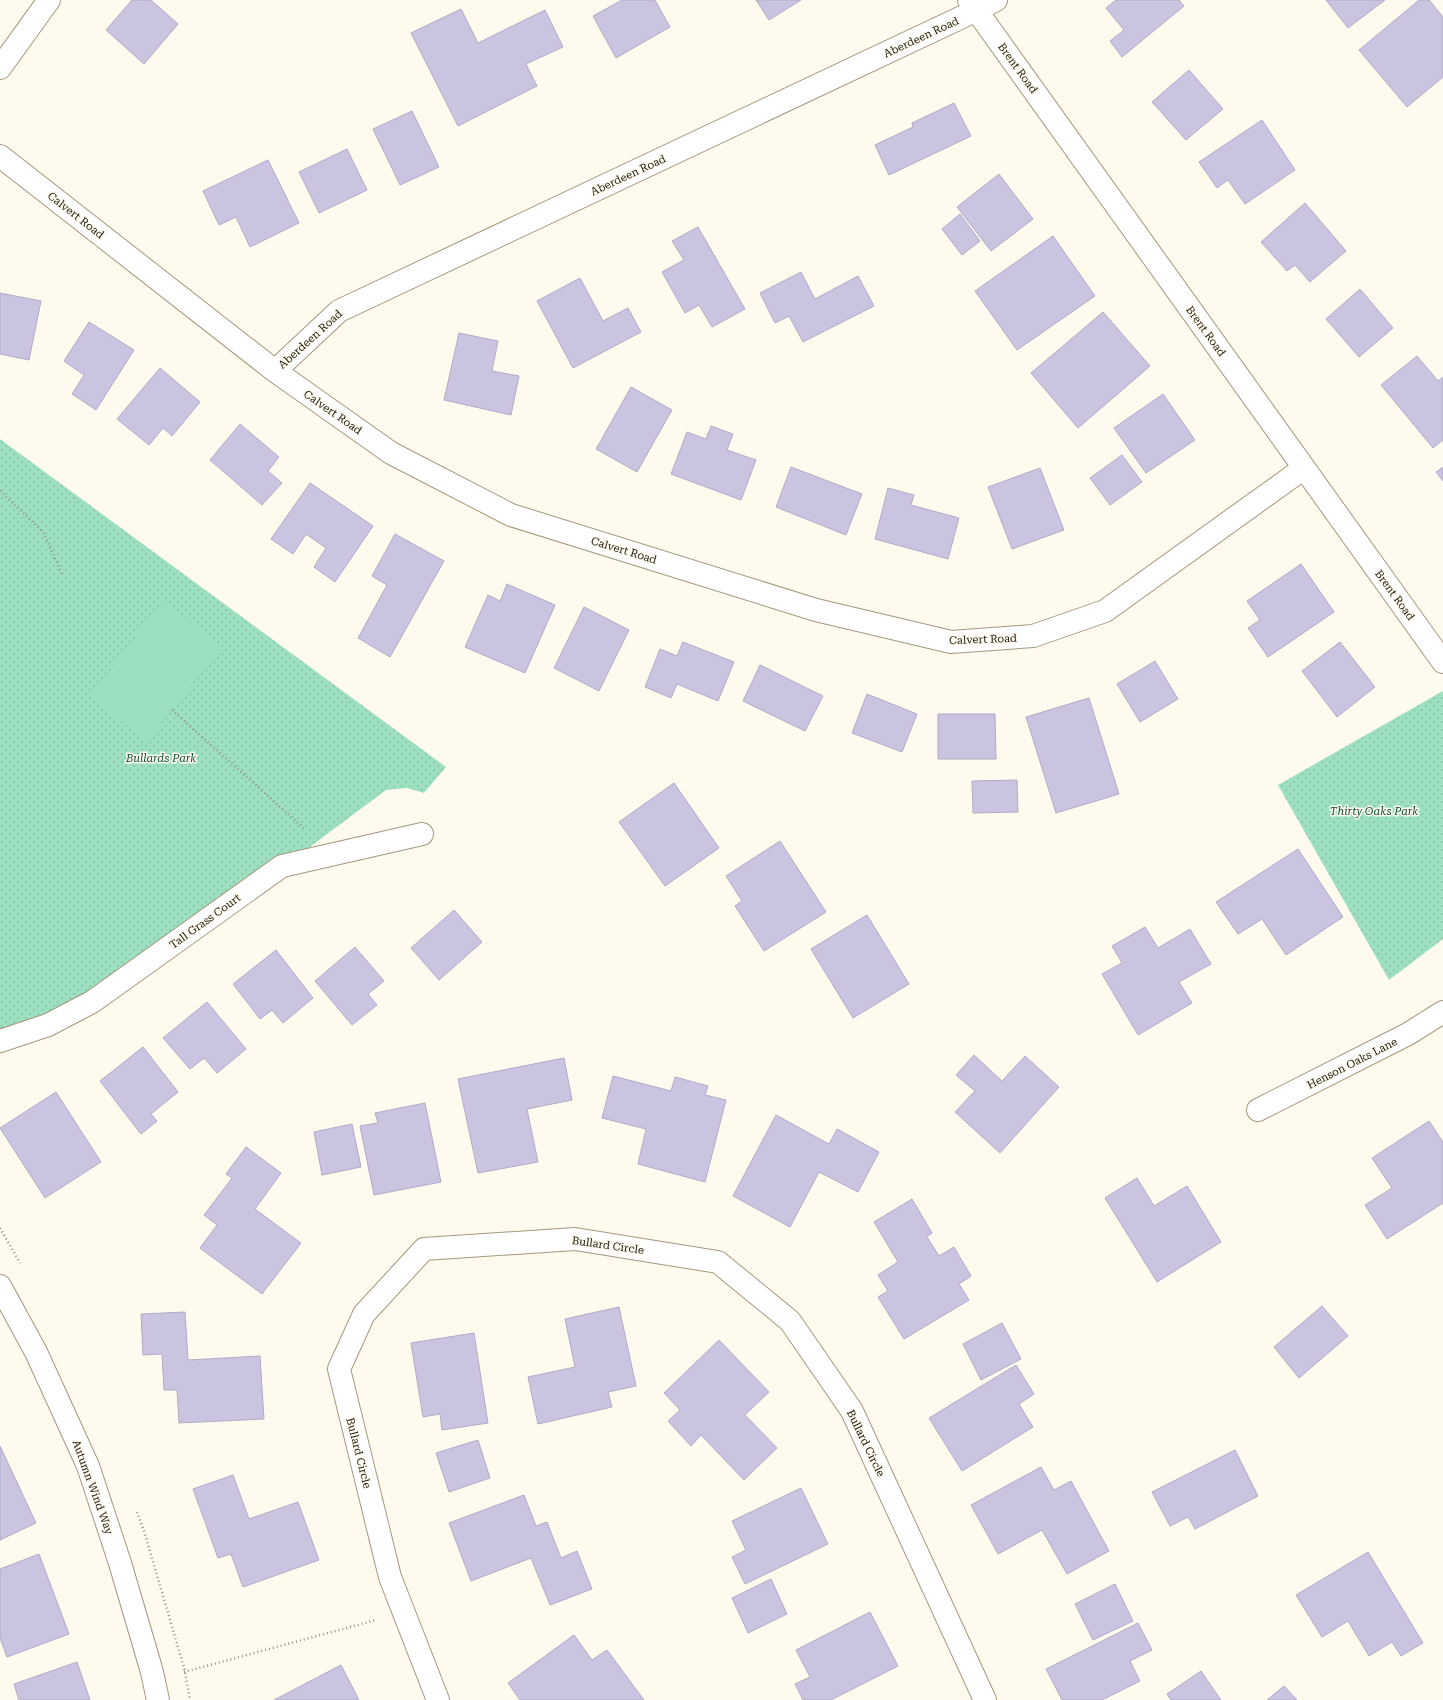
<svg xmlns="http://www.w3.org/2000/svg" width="1443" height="1700" font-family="'Roboto Serif',serif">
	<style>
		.grass { fill: url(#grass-dots) }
		.pitch { fill: #9de0c0 }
		.building { fill: #cac4e1; stroke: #b1abc7 }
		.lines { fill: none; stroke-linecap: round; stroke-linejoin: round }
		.minor-casing { stroke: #a2997d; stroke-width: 24 }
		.path { stroke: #969286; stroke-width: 2.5; stroke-dasharray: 1 3; stroke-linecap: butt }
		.minor { stroke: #fff; stroke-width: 22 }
		.labels { text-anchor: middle; stroke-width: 3; stroke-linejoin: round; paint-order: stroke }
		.street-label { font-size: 11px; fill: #1d190e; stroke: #fefaee }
		.park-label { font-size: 11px; font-style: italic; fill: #0c4b34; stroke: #fefaee }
	</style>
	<defs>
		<pattern id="grass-dots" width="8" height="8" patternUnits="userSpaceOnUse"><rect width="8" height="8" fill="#9de0c0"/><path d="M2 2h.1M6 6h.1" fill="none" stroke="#87c0a4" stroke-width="1.8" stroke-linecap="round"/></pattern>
	</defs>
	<rect width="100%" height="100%" fill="#fefaee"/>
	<path class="grass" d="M0,439l446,328 -22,26 -17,-5 -21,2 -277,207 -109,47z
		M1443,691v248l-54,41 -111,-195z"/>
	<path class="pitch" d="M163,601l59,45 -75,95 -57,-44z"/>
	<path class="building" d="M132,0h19l27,24 -34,40 -38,-34z
		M622,0h33l15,27 -54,31 -23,-42z
		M756,0h45l-32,20z
		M1116,0h63l5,6 -62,51 -12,-16 14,-11 -18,-22z
		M1326,0h59l-37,28z
		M1419,0h10l14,17v60l-36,30 -48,-57z
		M461,9l17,34 67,-33 18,37 -37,17 11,22 -79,40 -47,-93z
		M1189,70l34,39 -37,31 -34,-38z
		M954,103l17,33 -82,39 -14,-30 38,-18 -1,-4z
		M412,111l27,56 -39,18 -27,-56z
		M1262,120l33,50 -50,34 -17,-24 -11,8 -18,-26z
		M347,149l20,41 -48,23 -20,-41z
		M268,160l31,63 -49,24 -14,-30 -17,8 -16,-34z
		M999,174l34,45 -42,32 -34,-44z
		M1305,203l41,48 -36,31 -15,-17 -8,6 -26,-29z
		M960,214l20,27 -18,14 -20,-26z
		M698,227l47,82 -33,18 -13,-22 -14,8 -23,-41 22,-12 -12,-19z
		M1053,236l42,60 -78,54 -42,-59z
		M801,272l14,27 43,-23 16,30 -71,36 -14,-26 -14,7 -15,-30z
		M580,278l23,43 25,-13 13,24 -68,36 -36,-67z
		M1360,289l33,39 -34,29 -33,-38z
		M0,293l41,8 -12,59 -29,-6z
		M1103,312l47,54 -72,62 -47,-55z
		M89,322l45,28 -38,60 -24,-16 12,-19 -20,-14z
		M459,333l39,8 -6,30 27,5 -8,39 -67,-15z
		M1417,356l21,25 5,-4v63l-10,8 -52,-63z
		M160,368l40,34 -28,34 -9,-8 -14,17 -32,-26z
		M631,387l41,23 -35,62 -41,-23z
		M1163,394l32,46 -49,33 -32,-45z
		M240,424l39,33 -11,14 14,12 -20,22 -52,-45z
		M711,426l22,8 -6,16 29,10 -15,40 -70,-26 16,-42 19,7z
		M1122,455l20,27 -32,23 -20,-27z
		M791,467l71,27 -16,41 -70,-28z
		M1443,467v14l-7,-9z
		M1040,468l24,62 -52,19 -24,-62z
		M310,483l63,43 -38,56 -21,-15 12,-19 -20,-14 -13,20 -22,-15z
		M888,488l26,7 -3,10 48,13 -11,41 -73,-20z
		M395,534l49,27 -54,96 -32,-19 29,-53 -15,-9z
		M1301,564l33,48 -66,45 -20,-29 12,-8 -13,-19z
		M507,584l48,21 -30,68 -60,-26 23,-52 12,6z
		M584,607l45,23 -30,61 -45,-23z
		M683,642l51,20 -16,39 -41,-17 -6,14 -26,-11 15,-38 17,7z
		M1340,642l35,45 -38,30 -35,-46z
		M1155,661l23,38 -38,23 -23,-38z
		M760,665l63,31 -18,35 -62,-30z
		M867,694l50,20 -15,38 -50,-19z
		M1089,698l30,96 -63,19 -30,-96z
		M938,714h57l1,45h-58z
		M1017,780l1,32 -45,1 -1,-32z
		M674,783l45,65 -54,38 -46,-64z
		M780,841l46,71 -62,39 -29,-45 7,-5 -16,-25z
		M1298,849l45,68 -57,38 -24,-36 -24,15 -22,-32z
		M454,910l28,32 -43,38 -28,-32z
		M867,915l42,69 -56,34 -42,-69z
		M1145,927l13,21 32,-19 21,35 -32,18 13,21 -54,32 -36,-61 20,-11 -10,-17z
		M355,947l29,34 -16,13 9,11 -25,20 -37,-44z
		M276,950l37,48 -30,25 -11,-13 -12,9 -27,-35z
		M207,1002l39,47 -29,24 -13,-15 -14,11 -27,-31z
		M143,1047l35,45 -27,22 6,7 -16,13 -41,-53z
		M974,1055l28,26 23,-25 34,31 -59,66 -45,-41 20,-21 -19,-16z
		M564,1058l8,42 -45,9 11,53 -60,11 -20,-94z
		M613,1076l58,15 4,-14 33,9 -3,9 21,5 -21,82 -67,-18 8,-35 -44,-11z
		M56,1092l45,70 -56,36 -45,-70z
		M425,1103l16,79 -67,13 -14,-69 18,-3 -3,-10z
		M776,1115l53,29 8,-15 42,23 -21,40 -39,-20 -29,55 -57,-31z
		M1429,1121l14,21v61l-56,36 -22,-34 27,-17 -20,-30z
		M352,1124l9,43 -39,8 -8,-43z
		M246,1147l35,26 -26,36 46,34 -39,51 -62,-46 17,-23 -13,-10 28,-37 -6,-4z
		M1137,1178l17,28 33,-20 34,56 -64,40 -52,-84z
		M912,1199l20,34 -5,4 12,19 15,-9 17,29 -12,8 10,16 -65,39 -26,-42 10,-6 -10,-16 20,-13 -24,-40z
		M1322,1306l26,30 -49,42 -25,-31z
		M619,1307l17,79 -28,6 4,15 -74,17 -10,-47 47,-10 -10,-48z
		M185,1312l3,48 72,-4 4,63 -85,4 -2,-33h-13l-2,-36 -19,1 -2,-41z
		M1002,1323l19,36 -40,21 -18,-36z
		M474,1333l14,90 -46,7 -2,-16 -17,3 -12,-74z
		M719,1340l50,52 -24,23 32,33 -33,32 -43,-45 -10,11 -23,-25 12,-11 -16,-17z
		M1016,1365l18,29 -15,10 14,23 -71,44 -33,-53z
		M478,1440l12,38 -41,14 -13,-39z
		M0,1446l36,77 -36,17z
		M1235,1450l23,46 -63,33 -7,-12 -18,9 -18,-34z
		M1041,1467l13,23 17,-9 38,70 -42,23 -25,-44 -44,24 -27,-49z
		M233,1475l16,44 49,-17 21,58 -76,27 -12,-33 -13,4 -25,-69z
		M801,1488l27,56 -83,40 -13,-27 14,-7 -14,-29z
		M524,1495l12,31 11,-4 14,36 16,-7 15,38 -42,16 -19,-47 -60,23 -22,-58z
		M1368,1552l55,91 -22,13 -9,-14 -23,14 -21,-35 -26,16 -26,-42z
		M39,1554l30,80 -62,23 -7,-19v-69z
		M771,1579l16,35 -39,19 -16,-35z
		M1115,1584l18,37 -40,19 -18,-36z
		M870,1612l28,54 -67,34h-28l-8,-16 15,-7 -14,-27z
		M1138,1623l14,27 -22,11 10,20 -38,19h-40l-16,-31z
		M574,1635l18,25 15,-10 37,50h-124l-12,-17z
		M77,1662l13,38h-71l-5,-16z
		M341,1665l18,35h-85z
		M1201,1671l20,29h-50l-4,-6z
		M1284,1686l13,14h-30z"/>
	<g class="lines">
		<g class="minor-casing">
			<path id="minor" d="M969,0l474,662
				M0,68l49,-68
				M0,156l275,215 116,82 120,62 305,95 135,32 82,-6 72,-25 199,-143
				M275,371l64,-60 638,-301 19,-10
				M0,1041l48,-16 44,-23 190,-136 140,-32
				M1258,1110l150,-76 35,-22
				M0,1286l36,66 52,114 32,97 32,109 6,28
				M438,1700l-48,-123 -51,-208 25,-55 60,-65 151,-10 143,23 72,59 62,90 133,289"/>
		</g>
		<path class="path" d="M0,491l43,41 19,42
			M172,710l134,120
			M0,1228l20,35
			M137,1512l7,19 41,140 5,29
			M184,1672l192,-52"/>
		<use href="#minor" class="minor"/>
	</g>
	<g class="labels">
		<g class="street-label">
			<text transform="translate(921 37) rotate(-25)" y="4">Aberdeen Road</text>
			<text transform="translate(1018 68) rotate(54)" y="4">Brent Road</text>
			<text transform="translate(628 175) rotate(-25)" y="4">Aberdeen Road</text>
			<text transform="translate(76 215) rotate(38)" y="4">Calvert Road</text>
			<text transform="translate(1206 331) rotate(54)" y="4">Brent Road</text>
			<text transform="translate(310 339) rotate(-42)" y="4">Aberdeen Road</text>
			<text transform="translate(333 412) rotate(35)" y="4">Calvert Road</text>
			<text transform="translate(624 550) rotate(17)" y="4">Calvert Road</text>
			<text transform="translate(1395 595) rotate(54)" y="4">Brent Road</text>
			<text transform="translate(983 639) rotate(-2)" y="4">Calvert Road</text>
			<text transform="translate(205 921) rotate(-36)" y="4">Tall Grass Court</text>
			<text transform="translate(1352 1063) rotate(-27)" y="4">Henson Oaks Lane</text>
			<text transform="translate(608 1245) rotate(8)" y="4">Bullard Circle</text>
			<text transform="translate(866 1443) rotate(64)" y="4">Bullard Circle</text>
			<text transform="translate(359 1453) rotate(76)" y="4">Bullard Circle</text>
			<text transform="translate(93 1487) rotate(70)" y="4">Autumn Wind Way</text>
		</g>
		<g class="park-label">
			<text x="161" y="762">Bullards Park</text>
			<text x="1374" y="815">Thirty Oaks Park</text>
		</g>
	</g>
</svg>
